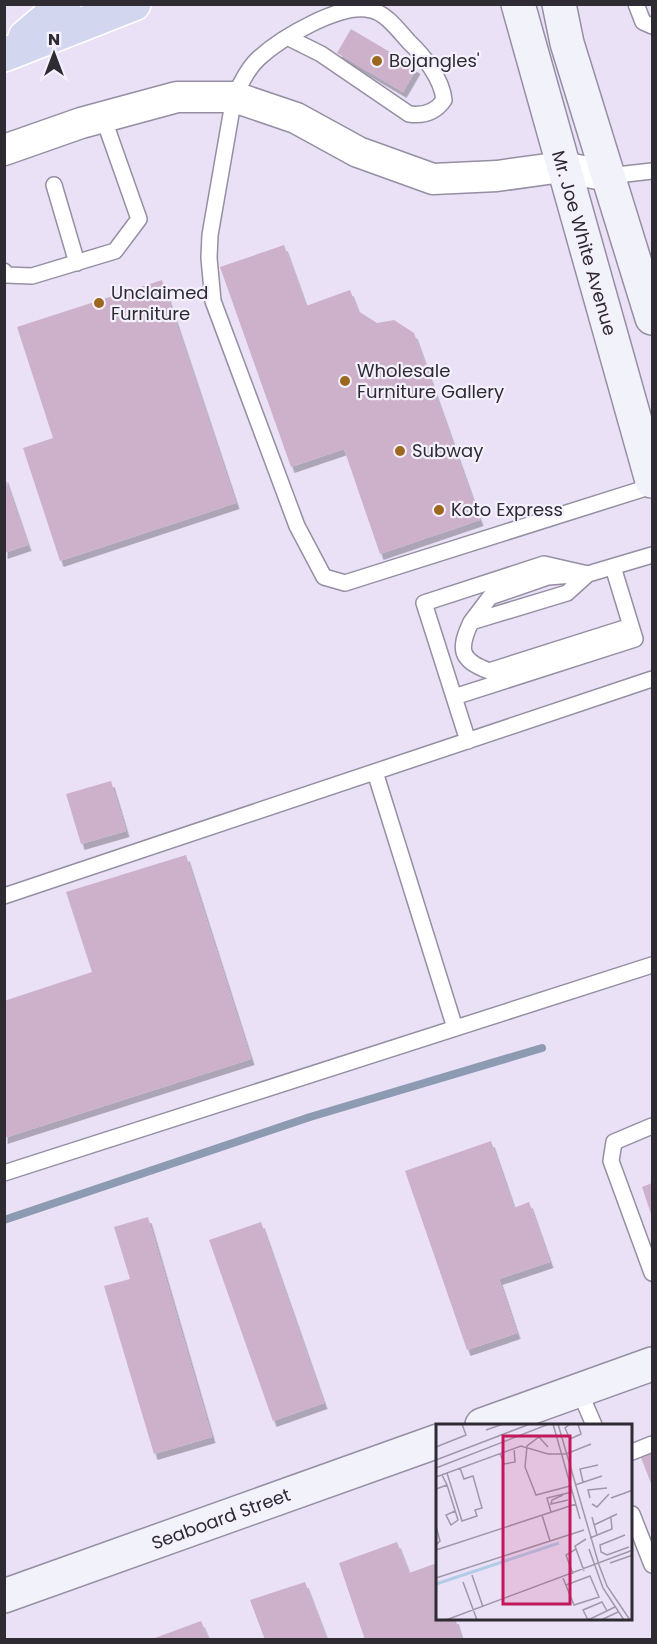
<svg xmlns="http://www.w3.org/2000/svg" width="657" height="1644" font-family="Poppins,sans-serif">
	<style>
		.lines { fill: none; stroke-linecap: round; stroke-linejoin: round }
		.stream { stroke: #8c9bb1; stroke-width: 8 }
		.building { fill: #cdb1ca; filter: url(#shadow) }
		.lane-casing { stroke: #968ea2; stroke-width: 18 }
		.street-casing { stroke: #968ea2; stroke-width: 33 }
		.secondary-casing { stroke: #968ea2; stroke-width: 36 }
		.highway-casing { stroke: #fff; stroke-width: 36 }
		.lane { stroke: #fff; stroke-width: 15 }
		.street { stroke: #fff; stroke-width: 30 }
		.secondary { stroke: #f2f3fa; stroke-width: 33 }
		.highway { stroke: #d2d6ef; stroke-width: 33 }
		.poi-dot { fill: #9b681d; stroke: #f5f0fd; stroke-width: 2 }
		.labels { text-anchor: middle; stroke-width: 4.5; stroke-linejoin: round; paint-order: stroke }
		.poi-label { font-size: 18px; fill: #2e2b33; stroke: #f5f0fd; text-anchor: start }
		.street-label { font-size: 18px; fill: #2e2b33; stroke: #f5f0fd }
		.inset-river { fill: none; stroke: #b4cbe7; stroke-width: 3 }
		.inset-road { fill: none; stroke: #9f98a9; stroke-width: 1.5 }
		.view { fill: #c2185b; fill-opacity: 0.15; stroke: #c2185b; stroke-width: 3 }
		.inset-edge { fill: none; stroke: #2e2b33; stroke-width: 3 }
	</style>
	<defs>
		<filter id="shadow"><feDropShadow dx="3.5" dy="6" stdDeviation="0" flood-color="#0004"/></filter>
	</defs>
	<rect width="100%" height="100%" fill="#eae1f7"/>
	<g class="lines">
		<path class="stream" d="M4,1220l306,-103 232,-69"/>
	</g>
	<path class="building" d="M351,29l66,39 -14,24 -66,-39z
		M284,245l22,61 44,-16 8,21 19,12 17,-3 20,13 66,187 -100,34 -36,-105 -53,18 -71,-200z
		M162,280l74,223 -176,58 -37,-113 30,-10 -36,-111z
		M4,475l24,70 -24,8z
		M111,781l15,50 -45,13 -15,-50z
		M186,855l65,204 -247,79v-137l88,-29 -26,-80z
		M491,1141l23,67 15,-6 21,60 -51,17 18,54 -50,17 -62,-179z
		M652,1183v34l-10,-30z
		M148,1217l64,220 -58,17 -50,-168 26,-7 -16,-52z
		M261,1222l63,181 -51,18 -64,-181z
		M652,1450v36l-12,-31z
		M397,1542l12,31 28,-10 1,55h17l7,22h-97l-26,-77z
		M305,1582l22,58h-62l-15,-40z
		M201,1621l8,19h-57v-1z"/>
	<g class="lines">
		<g class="lane-casing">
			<path id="lane" d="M636,4l7,18 9,4
				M289,38l32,16 88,60c14,2 26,-1 35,-14 -2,-21 -20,-44 -35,-58 -10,-11 -23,-29 -38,-32 -30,-8 -90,28 -112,48 -11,10 -18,25 -25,39l-24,138 -1,23 4,43 84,225 27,51 21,6 307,-97
				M608,176l44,-5
				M54,185l23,78
				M4,271l2,4 26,1 83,-25 24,-32 -36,-102
				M588,574l-21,19 -96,29c-13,28 -11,38 18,49l142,-45
				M471,622l19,-25 58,-20 25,-2
				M454,697l181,-58 -22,-72
				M468,741l-44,-138 120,-39 44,10 64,-19
				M375,772l80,256
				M4,896l648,-217
				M652,1126l-38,16 -3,19 41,112
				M4,1173l648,-208
				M579,1390l15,35
				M632,1452l20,-8
				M632,1514l20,51"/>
		</g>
		<g class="street-casing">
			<path id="street" d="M4,150l77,-27 96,-26h57l62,21 62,34 75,27 64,-3 65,-9 46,9"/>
		</g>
		<g class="secondary-casing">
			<path id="secondary" d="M518,4l134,477
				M559,4l8,39 85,275
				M482,1425l170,-61
				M4,1596l434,-155"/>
		</g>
		<g class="highway-casing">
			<path id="highway" d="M25,37l39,-33
				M4,55l130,-51"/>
		</g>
		<use href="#lane" class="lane"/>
		<use href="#street" class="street"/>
		<use href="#secondary" class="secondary"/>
		<use href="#highway" class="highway"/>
	</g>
	<g class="poi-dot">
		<circle cx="377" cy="61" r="6"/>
		<circle cx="99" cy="303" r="6"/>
		<circle cx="345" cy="381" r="6"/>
		<circle cx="400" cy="451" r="6"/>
		<circle cx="439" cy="510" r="6"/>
	</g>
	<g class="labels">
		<g class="poi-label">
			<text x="389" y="67">Bojangles'</text>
			<text x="111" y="299">Unclaimed<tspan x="111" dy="21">Furniture</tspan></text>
			<text x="357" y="377">Wholesale<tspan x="357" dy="21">Furniture Gallery</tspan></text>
			<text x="412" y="457">Subway</text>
			<text x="451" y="516">Koto Express</text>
		</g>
		<g class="street-label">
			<text transform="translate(584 243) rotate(74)" y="6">Mr. Joe White Avenue</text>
			<text transform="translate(221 1519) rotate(-20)" y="6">Seaboard Street</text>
		</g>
	</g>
	<g transform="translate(436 1424)">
		<rect width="196" height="196" fill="#eae1f7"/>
		<path class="inset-river" d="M0,160l123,-41"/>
		<path class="inset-road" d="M117,0l27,95M122,0l41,141 8,21 23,34M134,0l-5,4 5,11 11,-5 -3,-10M50,6l17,-6M0,23l30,-12 -4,-11M112,23l-9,-10 -12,9 -2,21 11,28 34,-9M64,29l4,11 11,-2 -1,-14M0,36l94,-36M0,44l113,-44M11,49l15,48 15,-5 -2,-6 7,-2 -9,-32 -9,3 -4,-11M0,53l85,-31 27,8h18l25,-10M147,58l-3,-13 18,-4M11,61l11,35 -7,5 -5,-10 9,-4M139,61l27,-9M0,65l11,-4 -5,-10M127,71l-11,5 -1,4 17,-4M154,74l-2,-8 19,-2M175,74l22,-8M156,80l5,3 12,-13M115,88l-4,-14 25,-6M106,91l8,26M156,93l5,18M158,101l23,-11M0,102l4,15 -4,4M189,111l-25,10 1,7 6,3 22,-8M154,114l22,-9 -1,-11M153,125l14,39 21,32M0,126l140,-46M174,139l23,-8M148,147l-9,-25 11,-7M137,150l-7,-19 10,-6M36,151l11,32M0,154l148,-48M127,154l11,27 25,-8 -9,-21 -24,9M27,158l14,38M10,196l187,-70M152,196l-5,-10 19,-8 5,9M152,196l27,-13M165,196l17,-8"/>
		<path class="view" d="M67,12h67v168h-67z"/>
		<rect width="196" height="196" class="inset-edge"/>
	</g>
	<rect width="657" height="1644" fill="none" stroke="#2e2b33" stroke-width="12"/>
	<g transform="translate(54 54)" stroke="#f5f0fd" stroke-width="4.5" paint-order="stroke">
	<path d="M0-4.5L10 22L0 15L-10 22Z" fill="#2e2b33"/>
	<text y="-9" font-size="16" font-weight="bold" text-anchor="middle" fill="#2e2b33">N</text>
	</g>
</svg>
